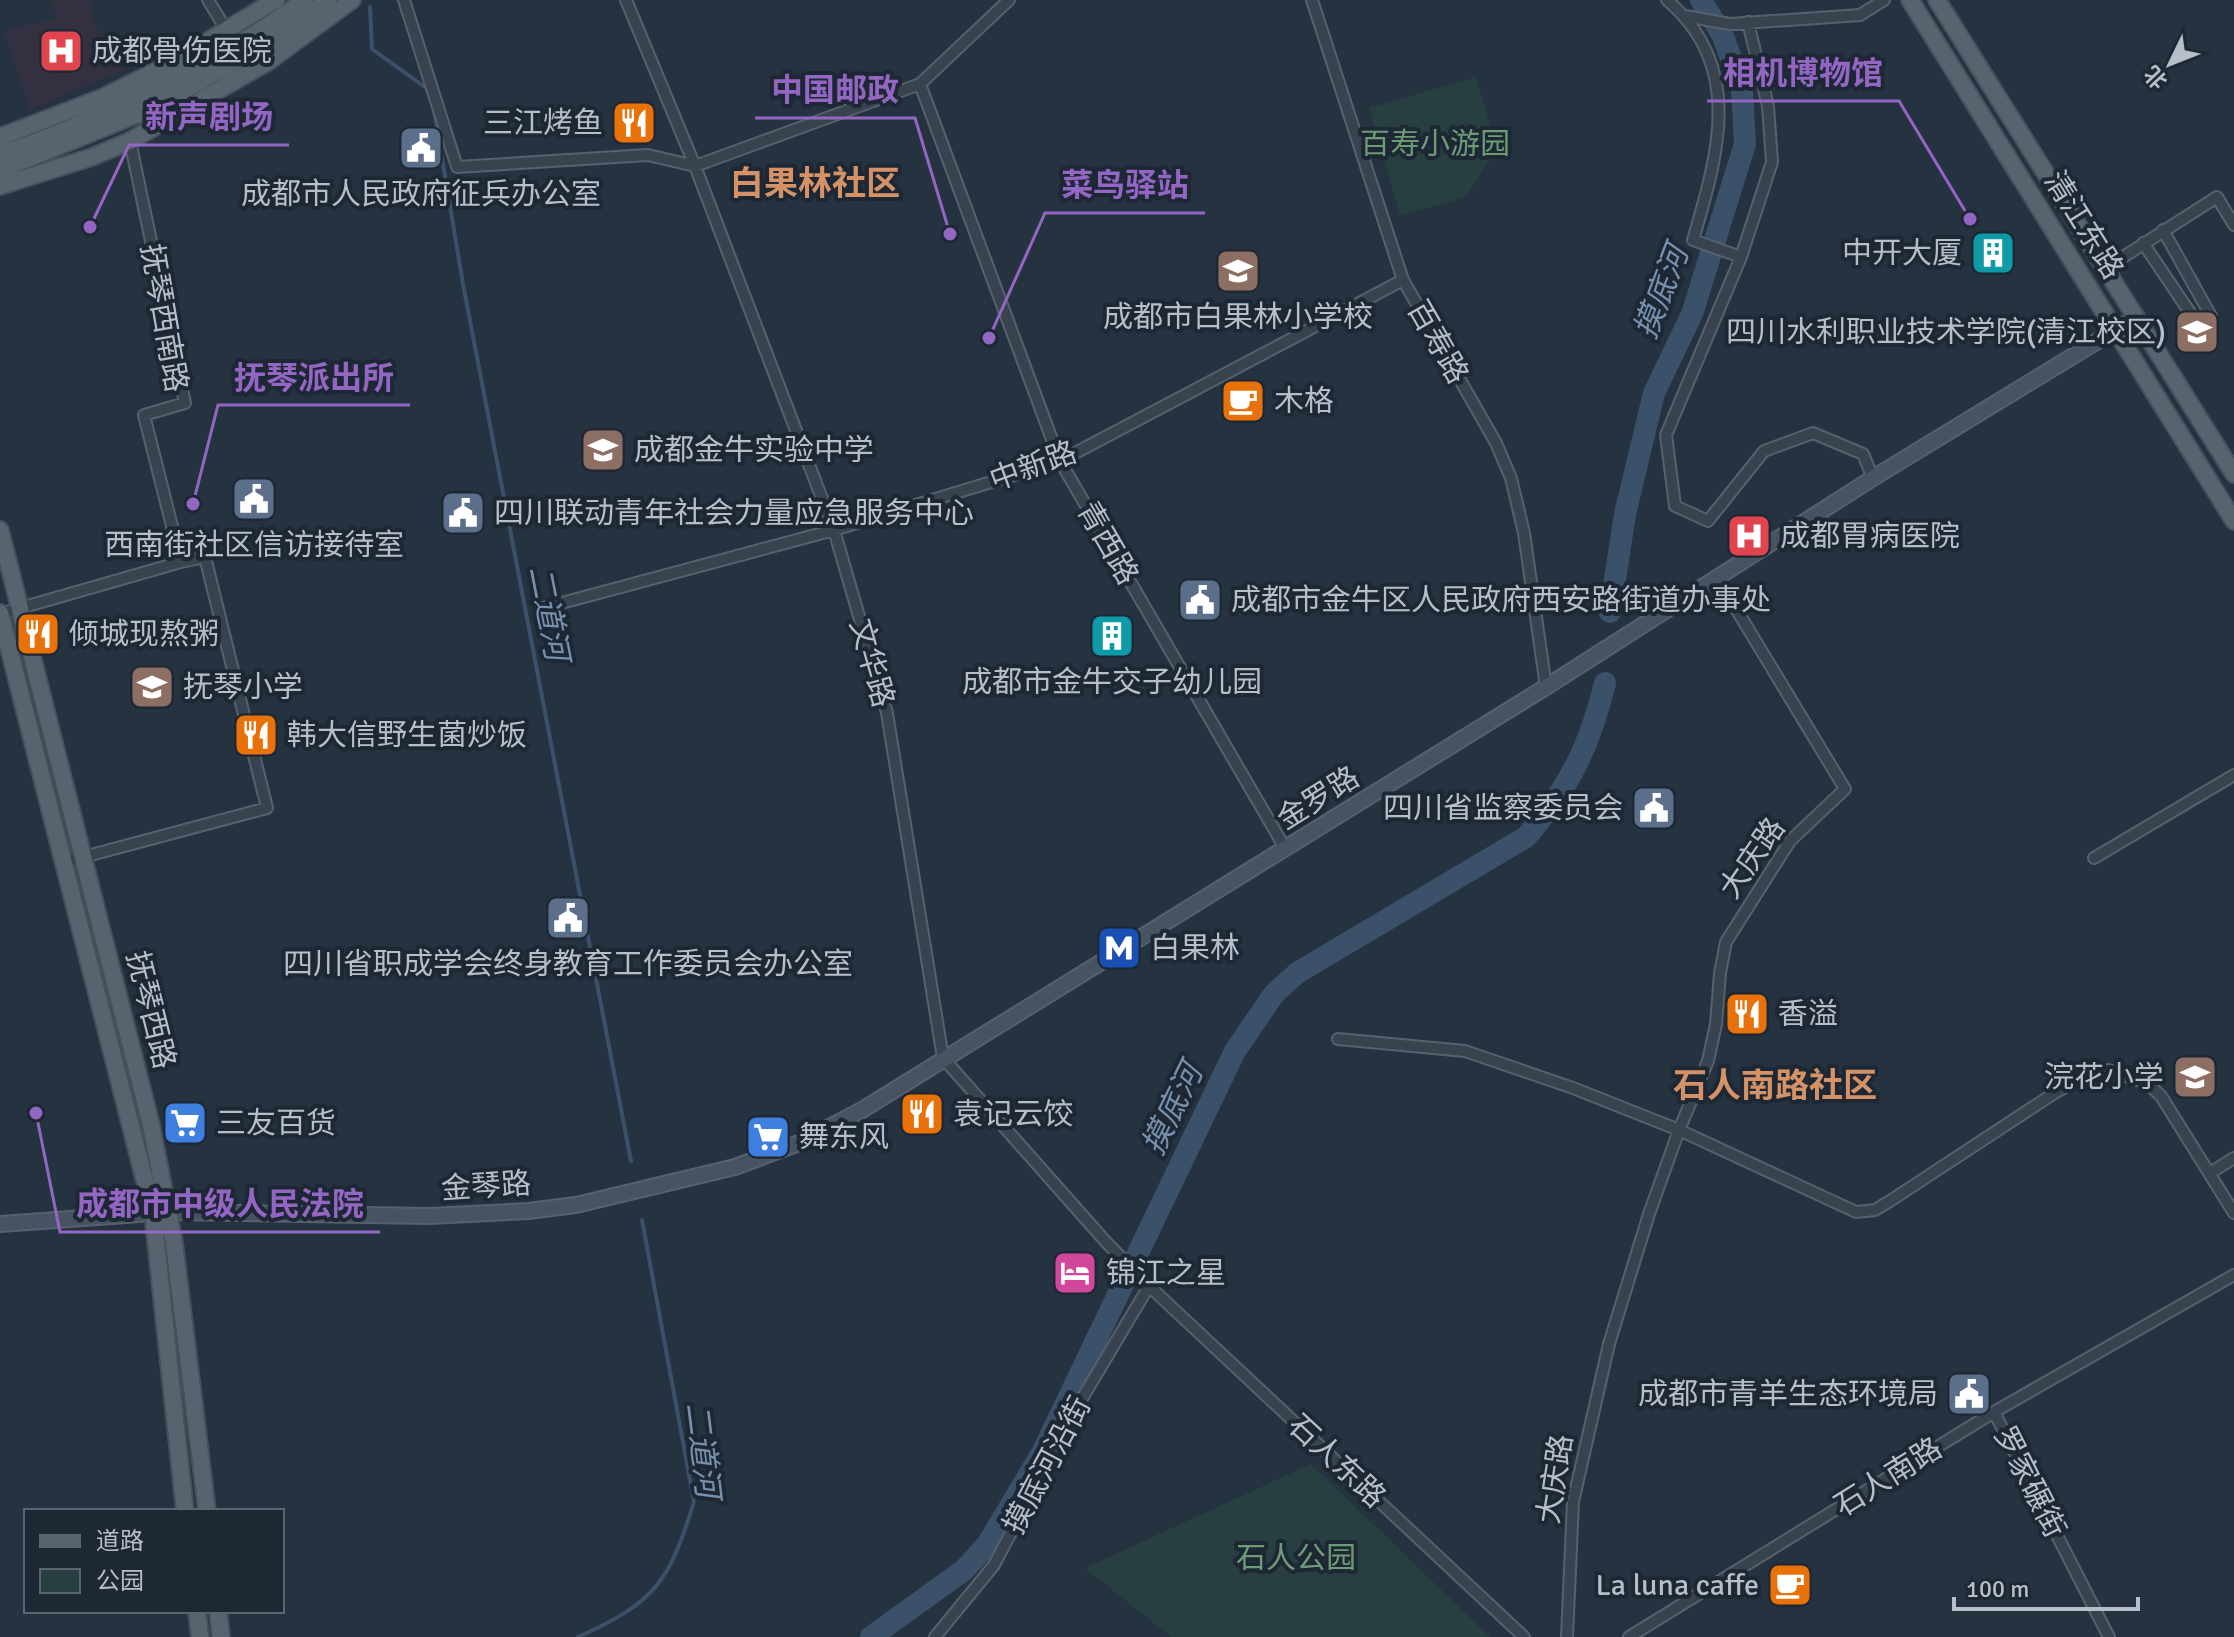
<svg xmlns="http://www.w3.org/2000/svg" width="2234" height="1637" font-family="Signika,'Noto Sans SC',sans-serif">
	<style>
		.medical { fill: #333141 }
		.green { fill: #273f41 }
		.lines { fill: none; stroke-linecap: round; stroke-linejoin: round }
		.stream { stroke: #3b5069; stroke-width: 4 }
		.river { stroke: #3b5069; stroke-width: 22 }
		.street-casing { stroke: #57616d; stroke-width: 14 }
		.secondary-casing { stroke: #57616d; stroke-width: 18 }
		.primary-casing { stroke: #464f5c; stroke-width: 20 }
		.street { stroke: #394350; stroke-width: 10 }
		.secondary { stroke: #475363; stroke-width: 14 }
		.primary { stroke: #586370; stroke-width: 16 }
		.labels { text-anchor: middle; stroke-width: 8; stroke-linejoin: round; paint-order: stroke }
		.poi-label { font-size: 30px; fill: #b6beca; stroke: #1e2835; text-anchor: start }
		.park-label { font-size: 30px; fill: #6d9b76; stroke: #1e2835 }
		.street-label { font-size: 30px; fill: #b6beca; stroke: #1e2835 }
		.water-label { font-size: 32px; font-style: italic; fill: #7690ad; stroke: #1e2835 }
		.quarter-label { font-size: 34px; font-weight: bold; fill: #d59266; stroke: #1e2835 }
		.leader { fill: none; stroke: #9366c3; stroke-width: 3 }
		.callout-dot { fill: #9366c3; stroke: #1e2835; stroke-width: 3 }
		.callout-label { font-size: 32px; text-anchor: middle; font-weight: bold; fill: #9366c3; stroke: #1e2835; stroke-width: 8; stroke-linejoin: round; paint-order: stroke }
	</style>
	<rect width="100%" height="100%" fill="#253240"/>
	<path class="medical" d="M52,0h37l6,24 30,46 -96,40 -25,-79 52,-13z"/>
	<path class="green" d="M1476,77l21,72 -31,48 -66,19 -31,-108z
		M1311,1464l179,173h-319l-86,-69z"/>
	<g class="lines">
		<path class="stream" d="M370,7l2,42 57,41
			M434,110l29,174 168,877
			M578,1637c78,-35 91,-55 116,-135l-52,-282"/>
		<path class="river" d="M1610,612l15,-98 29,-121 38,-79 53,-170 -3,-54 -19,-54 -22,-36
			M871,1637l93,-67 23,-25 55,-92 193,-402 39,-57 23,-21 229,-136c44,-51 63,-89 79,-154"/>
		<g class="street-casing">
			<path id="street" d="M208,0l19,31
				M404,0l53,167 191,-12 47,11 225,-82 89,-84
				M626,0l69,166 139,364 53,183 56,345 163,184 43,44 375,351
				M1312,0l91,280 93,163 15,35 13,55 22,154
				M1667,0c78,67 51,154 26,240l48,17
				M1685,16l45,8 130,-9 24,-15
				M1748,22l20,84 4,56 -31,95 -75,178 9,71 33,15 56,-70 49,-18 50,21 10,24
				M920,84l140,377 225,387
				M130,141l55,262 -41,12 37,147
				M2143,243l54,80 14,-7 -48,-86
				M2106,268l111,-71 17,28
				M543,608l291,-78 226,-69 343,-181
				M10,611l171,-49 24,-5 62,251 -195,52
				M2094,858l140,-83
				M1338,1039l127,12 108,37 106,42 177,82 19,-2 15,-9 166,-109 30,-16 22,-6 39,13 14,13 73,117
				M2210,1173l24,-15
				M1994,1412l115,225
				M935,1637l59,-72 83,-158 72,-121
				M1567,1637l6,-135 36,-158 40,-130 30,-84 29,-69 8,-37 4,-51 6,-31 64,-101 55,-52 -127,-210
				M1629,1637l365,-225 240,-137"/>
		</g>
		<g class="secondary-casing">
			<path id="secondary" d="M0,1224l168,-12 262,4 98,-5 48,-6 159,-38 64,-24 63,-33 684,-423 327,-209 264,-161"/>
		</g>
		<g class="primary-casing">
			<path id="primary" d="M1910,0l324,521
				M1937,0l297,474
				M0,137l104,-40 64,-32 108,-65
				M0,154c55,-17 108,-42 160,-68 50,-26 99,-51 144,-86
				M0,170l155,-63 115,-65 58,-42
				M0,186l92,-29 38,-16 139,-80 83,-61
				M0,530l151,595 23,118 33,268
				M0,613l153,600 32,298
				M197,1611l3,26
				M218,1611l3,26"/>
		</g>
		<use href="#street" class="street"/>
		<use href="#secondary" class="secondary"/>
		<use href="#primary" class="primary"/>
	</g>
	<defs>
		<g id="hospital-square" transform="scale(2.3)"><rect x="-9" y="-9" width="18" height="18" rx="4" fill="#e0444e" stroke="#1e2835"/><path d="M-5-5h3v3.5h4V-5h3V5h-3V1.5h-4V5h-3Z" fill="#fff"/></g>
		<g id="restaurant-square" transform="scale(2.3)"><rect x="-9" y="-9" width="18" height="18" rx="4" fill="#e8710a" stroke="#1e2835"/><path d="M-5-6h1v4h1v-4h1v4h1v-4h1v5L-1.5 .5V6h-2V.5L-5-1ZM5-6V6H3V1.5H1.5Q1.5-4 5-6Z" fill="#fff"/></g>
		<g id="civic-square" transform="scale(2.3)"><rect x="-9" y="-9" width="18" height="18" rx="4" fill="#5c6f8a" stroke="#1e2835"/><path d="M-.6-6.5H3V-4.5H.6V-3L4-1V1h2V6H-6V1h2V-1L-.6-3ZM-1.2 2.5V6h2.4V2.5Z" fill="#fff"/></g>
		<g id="building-square" transform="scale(2.3)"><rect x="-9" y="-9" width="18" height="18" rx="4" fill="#0f9aa8" stroke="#1e2835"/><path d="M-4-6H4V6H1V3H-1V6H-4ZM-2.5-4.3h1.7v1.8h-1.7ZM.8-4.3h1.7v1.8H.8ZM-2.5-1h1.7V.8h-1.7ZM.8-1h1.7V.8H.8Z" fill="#fff"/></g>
		<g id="school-square" transform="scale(2.3)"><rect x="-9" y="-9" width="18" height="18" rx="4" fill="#8d6e63" stroke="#1e2835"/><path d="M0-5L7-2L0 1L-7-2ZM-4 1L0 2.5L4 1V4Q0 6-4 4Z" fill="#fff"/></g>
		<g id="university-square" transform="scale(2.3)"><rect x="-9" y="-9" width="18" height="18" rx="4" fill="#8d6e63" stroke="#1e2835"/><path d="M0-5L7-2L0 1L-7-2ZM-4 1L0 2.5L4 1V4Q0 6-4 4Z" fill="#fff"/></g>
		<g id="cafe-square" transform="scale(2.3)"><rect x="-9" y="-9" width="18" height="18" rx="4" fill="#e8710a" stroke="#1e2835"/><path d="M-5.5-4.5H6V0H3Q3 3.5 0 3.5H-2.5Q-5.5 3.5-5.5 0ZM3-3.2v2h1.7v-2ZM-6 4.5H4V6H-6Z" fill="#fff"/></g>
		<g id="metro-square" transform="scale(2.3)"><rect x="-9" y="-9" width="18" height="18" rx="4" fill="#1a4fb4" stroke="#1e2835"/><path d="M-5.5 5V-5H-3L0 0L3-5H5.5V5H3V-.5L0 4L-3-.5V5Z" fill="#fff"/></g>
		<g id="supermarket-square" transform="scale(2.3)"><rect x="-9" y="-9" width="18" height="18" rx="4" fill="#3f7fe0" stroke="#1e2835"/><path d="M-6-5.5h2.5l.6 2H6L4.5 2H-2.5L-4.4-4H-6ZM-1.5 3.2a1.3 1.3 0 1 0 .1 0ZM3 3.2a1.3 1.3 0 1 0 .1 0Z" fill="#fff"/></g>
		<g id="hotel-square" transform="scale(2.3)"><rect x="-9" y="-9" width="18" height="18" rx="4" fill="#d1479c" stroke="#1e2835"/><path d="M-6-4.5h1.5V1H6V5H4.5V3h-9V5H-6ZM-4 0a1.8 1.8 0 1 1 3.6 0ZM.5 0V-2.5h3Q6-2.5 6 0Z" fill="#fff"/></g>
	</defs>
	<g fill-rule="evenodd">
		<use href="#hospital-square" x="61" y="51"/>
		<use href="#restaurant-square" x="634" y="123"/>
		<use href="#civic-square" x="421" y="148"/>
		<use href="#building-square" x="1993" y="253"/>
		<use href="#school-square" x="1238" y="271"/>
		<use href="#university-square" x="2197" y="332"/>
		<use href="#cafe-square" x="1243" y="401"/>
		<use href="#school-square" x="603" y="450"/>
		<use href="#civic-square" x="254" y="499"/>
		<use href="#civic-square" x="463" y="513"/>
		<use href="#hospital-square" x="1749" y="536"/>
		<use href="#civic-square" x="1200" y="600"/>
		<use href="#restaurant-square" x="38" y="634"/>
		<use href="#building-square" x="1112" y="636"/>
		<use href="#school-square" x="152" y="687"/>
		<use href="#restaurant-square" x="256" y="735"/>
		<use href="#civic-square" x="1654" y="808"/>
		<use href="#civic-square" x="568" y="918"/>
		<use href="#metro-square" x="1119" y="948"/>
		<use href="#restaurant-square" x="1747" y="1014"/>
		<use href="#school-square" x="2195" y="1077"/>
		<use href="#restaurant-square" x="922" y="1114"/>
		<use href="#supermarket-square" x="185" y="1123"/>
		<use href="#supermarket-square" x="768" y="1137"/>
		<use href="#hotel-square" x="1075" y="1273"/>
		<use href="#civic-square" x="1969" y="1394"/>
		<use href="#cafe-square" x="1790" y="1585"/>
	</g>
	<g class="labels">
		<g class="poi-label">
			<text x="92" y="61">成都骨伤医院</text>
			<text x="603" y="133" text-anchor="end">三江烤鱼</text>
			<text x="421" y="204" text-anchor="middle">成都市人民政府征兵办公室</text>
			<text x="1962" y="263" text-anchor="end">中开大厦</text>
			<text x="1238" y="327" text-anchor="middle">成都市白果林小学校</text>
			<text x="2166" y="342" text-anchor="end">四川水利职业技术学院(清江校区)</text>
			<text x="1274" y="411">木格</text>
			<text x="634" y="460">成都金牛实验中学</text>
			<text x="494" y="523">四川联动青年社会力量应急服务中心</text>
			<text x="1780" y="546">成都胃病医院</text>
			<text x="254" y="555" text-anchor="middle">西南街社区信访接待室</text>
			<text x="1231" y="610">成都市金牛区人民政府西安路街道办事处</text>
			<text x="69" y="644">倾城现熬粥</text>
			<text x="1112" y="692" text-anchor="middle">成都市金牛交子幼儿园</text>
			<text x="183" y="697">抚琴小学</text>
			<text x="287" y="745">韩大信野生菌炒饭</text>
			<text x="1623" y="818" text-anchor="end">四川省监察委员会</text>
			<text x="1150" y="958">白果林</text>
			<text x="568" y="974" text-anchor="middle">四川省职成学会终身教育工作委员会办公室</text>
			<text x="1778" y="1024">香溢</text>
			<text x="2164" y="1087" text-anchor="end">浣花小学</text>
			<text x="953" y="1124">袁记云饺</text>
			<text x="216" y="1133">三友百货</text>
			<text x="799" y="1147">舞东风</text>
			<text x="1106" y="1283">锦江之星</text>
			<text x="1938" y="1404" text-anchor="end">成都市青羊生态环境局</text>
			<text x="1759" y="1595" text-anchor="end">La luna caffe</text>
		</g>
		<g class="park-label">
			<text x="1435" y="154">百寿小游园</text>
			<text x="1296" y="1568">石人公园</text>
		</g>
		<g class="street-label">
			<text transform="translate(2084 225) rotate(58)" y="10">清江东路</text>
			<text transform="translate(164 318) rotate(80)" y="10">抚琴西南路</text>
			<text transform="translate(1438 342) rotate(60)" y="10">百寿路</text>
			<text transform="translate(1033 466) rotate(-20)" y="10">中新路</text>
			<text transform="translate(1108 543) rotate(60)" y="10">青西路</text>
			<text transform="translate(872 663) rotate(74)" y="10">文华路</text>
			<text transform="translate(1318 798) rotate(-32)" y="10">金罗路</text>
			<text transform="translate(1752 858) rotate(-55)" y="10">大庆路</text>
			<text transform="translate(151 1010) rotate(76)" y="10">抚琴西路</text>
			<text transform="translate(486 1186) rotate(-4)" y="10">金琴路</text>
			<text transform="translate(1337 1461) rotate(43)" y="10">石人东路</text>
			<text transform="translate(1047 1465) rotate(-62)" y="10">摸底河沿街</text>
			<text transform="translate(1888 1477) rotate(-32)" y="10">石人南路</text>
			<text transform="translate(1555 1479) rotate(-81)" y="10">大庆路</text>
			<text transform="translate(2030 1482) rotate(63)" y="10">罗家碾街</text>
		</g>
		<g class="water-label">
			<text transform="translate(1661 292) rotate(-69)" y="11">摸底河</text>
			<text transform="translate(549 613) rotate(79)" y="11">二道河</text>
			<text transform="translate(1172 1109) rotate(-64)" y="11">摸底河</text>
			<text transform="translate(703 1450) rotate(83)" y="11">二道河</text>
		</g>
		<g class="quarter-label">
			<text x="815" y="195">白果林社区</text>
			<text x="1775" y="1097">石人南路社区</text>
		</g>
	</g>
	<path class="leader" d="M1970 219L1899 101H1707M950 234L915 118H755M90 227L129 145H289M989 338L1045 213H1205M193 504L218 405H410M36 1113L60 1232H380"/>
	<g class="callout-dot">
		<circle cx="1970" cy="219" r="8"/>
		<circle cx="950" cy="234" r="8"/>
		<circle cx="90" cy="227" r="8"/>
		<circle cx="989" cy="338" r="8"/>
		<circle cx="193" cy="504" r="8"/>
		<circle cx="36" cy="1113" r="8"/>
	</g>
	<g class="callout-label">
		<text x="1803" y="84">相机博物馆</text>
		<text x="835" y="101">中国邮政</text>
		<text x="209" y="128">新声剧场</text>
		<text x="1125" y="196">菜鸟驿站</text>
		<text x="314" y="389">抚琴派出所</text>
		<text x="220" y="1215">成都市中级人民法院</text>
	</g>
	<rect x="24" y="1509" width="260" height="104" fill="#1e2835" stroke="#5b6471" stroke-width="2"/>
	<rect x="40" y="1535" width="40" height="12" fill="#586370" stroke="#5b6471" stroke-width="2"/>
	<text x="96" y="1549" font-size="24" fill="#b6beca">道路</text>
	<rect x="40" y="1569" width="40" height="24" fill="#273f41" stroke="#5b6471" stroke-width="2"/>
	<text x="96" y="1589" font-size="24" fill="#b6beca">公园</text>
	<g transform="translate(2170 64) rotate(227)" stroke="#1e2835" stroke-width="6" paint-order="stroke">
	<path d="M0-6L14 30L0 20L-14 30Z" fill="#b6beca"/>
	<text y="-12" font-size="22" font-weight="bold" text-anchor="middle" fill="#b6beca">北</text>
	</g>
	<path d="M1954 1597v12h184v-12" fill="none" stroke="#b6beca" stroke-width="4"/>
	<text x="1966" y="1597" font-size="24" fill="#b6beca" stroke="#1e2835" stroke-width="6" paint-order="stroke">100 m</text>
</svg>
